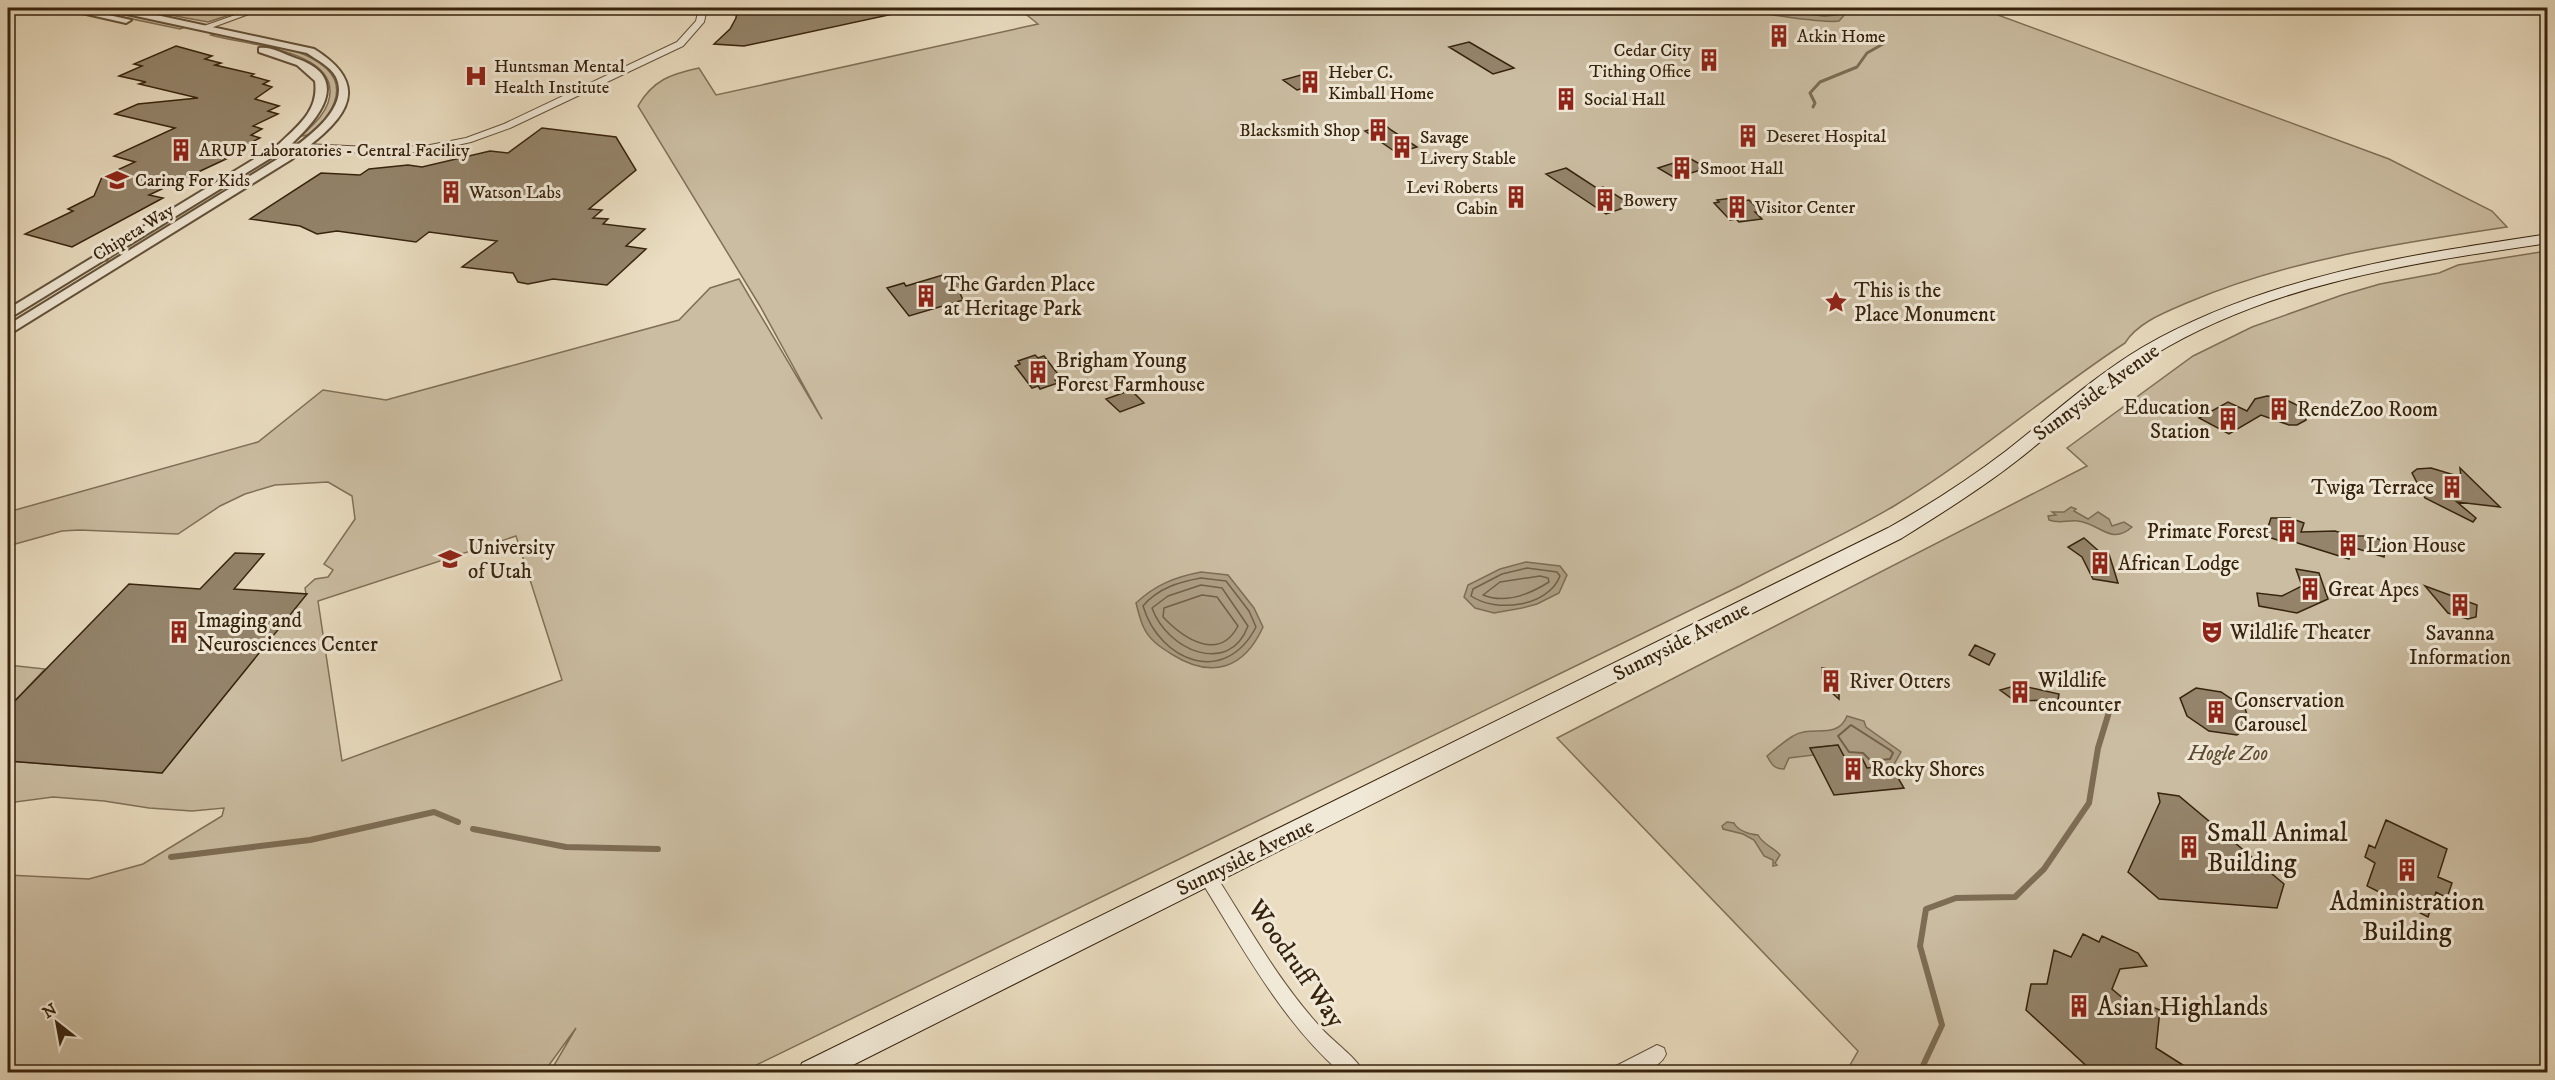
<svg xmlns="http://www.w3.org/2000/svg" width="2555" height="1080" font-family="'IM FELL DW Pica',serif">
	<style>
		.green { fill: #cbbda2; stroke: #807058; stroke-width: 1.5; fill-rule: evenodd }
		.water { fill: #ad9e84; stroke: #7d6d54; stroke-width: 1.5 }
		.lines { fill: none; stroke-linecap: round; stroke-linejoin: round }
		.shore-far1 { stroke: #726048; stroke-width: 1.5 }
		.shore { stroke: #726048; stroke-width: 2 }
		.stream-far2 { stroke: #7d6d54; stroke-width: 3 }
		.stream-far1 { stroke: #7d6d54; stroke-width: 4.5 }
		.stream { stroke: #7d6d54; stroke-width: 6 }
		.building { fill: #94846b; stroke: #36230d; stroke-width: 1.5 }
		.minor-casing { stroke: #63523a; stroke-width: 2 }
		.tertiary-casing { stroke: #63523a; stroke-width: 4 }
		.secondary-casing { stroke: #36230d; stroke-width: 2 }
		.minor { fill: #f1e9d7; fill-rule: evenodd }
		.tertiary { fill: #f1e9d7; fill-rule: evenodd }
		.secondary { fill: #f1e9d7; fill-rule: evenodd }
		.labels { text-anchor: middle; stroke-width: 6; stroke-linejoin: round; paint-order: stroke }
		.far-poi-label { font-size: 18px; fill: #36230d; stroke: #f1e9d7; text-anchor: start }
		.far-street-label { font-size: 18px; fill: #36230d; stroke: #f1e9d7 }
		.poi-label { font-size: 21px; fill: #36230d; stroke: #f1e9d7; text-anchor: start }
		.street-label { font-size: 21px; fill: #36230d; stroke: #f1e9d7 }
		.park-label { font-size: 21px; font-style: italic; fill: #5b4a32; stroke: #f1e9d7 }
		.near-poi-label { font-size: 26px; fill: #36230d; stroke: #f1e9d7; text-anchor: start }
		.near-street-label { font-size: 26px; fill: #36230d; stroke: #f1e9d7 }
	</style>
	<rect width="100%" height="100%" fill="#eaddc1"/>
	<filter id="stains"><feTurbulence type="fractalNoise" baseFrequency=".00333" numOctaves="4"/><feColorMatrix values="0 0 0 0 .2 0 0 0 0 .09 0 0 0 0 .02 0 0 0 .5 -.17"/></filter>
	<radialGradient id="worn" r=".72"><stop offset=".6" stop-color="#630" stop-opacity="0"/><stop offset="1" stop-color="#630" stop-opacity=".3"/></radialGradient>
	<path class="green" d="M79,8h19l88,19 -6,2z
		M132,8h119l-43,14z
		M1018,8h961l410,151 103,52 15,16c-107,16 -217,32 -318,75 -23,10 -51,20 -64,41 -79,52 -150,114 -231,163 -49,29 -103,53 -154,80l-998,486h-192l26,-44 -32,44h-536v-197l81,4 54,-15 79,-48 2,-8 -32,3 -43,-3 -45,-7 -51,-4 -45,6v-42l154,12 144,-179 -1,-6 10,-9 13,-2 5,-7 -9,-6 31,-45 -3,-23 -24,-14 -53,3 -30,9 -25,12 -42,28 -99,-4 -17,1 -54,15v-34l250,-70 65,-52 63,10 293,-80 31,-32 29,-9 83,140 -62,-113 -122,-200c15,-26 33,-32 61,-38l17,27 322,-71zM516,536l46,144 -220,81 -24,-160z
		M217,33c36,8 150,19 112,80 -6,9 -15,23 -27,23 9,-10 21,-19 26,-33 18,-54 -86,-58 -117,-68z
		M279,157l-167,104h-8l166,-102z
		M2547,251v821h-701l12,-21 -301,-313 530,-272 -20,-18 126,-92 59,-29 90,-32 38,-11 59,-11 19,-8z
		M8,665l37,4 -37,39z"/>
	<path class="water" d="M1747,8h93l7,4 -8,9c-12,2 -87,-7 -92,-13z
		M2071,507l5,2 -2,2 14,8 10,-7 11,7 3,7 12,-4 8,5c-21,19 -33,-4 -54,-6 -11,-1 -19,3 -29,-1l-1,-4 8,-1 -4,-3h12z
		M1526,562l34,4 7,9 -8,18 -22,11 -15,4 -28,5 -19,-5 -11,-11 4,-12 32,-16z
		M1201,572l27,3 26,33 9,19c-19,42 -51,52 -90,28 -13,-8 -24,-15 -30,-29 -3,-7 -5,-15 -7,-23 19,-18 39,-26 65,-31z
		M1847,716l17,5 2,6 35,25 -8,14 -26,2 -5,-10 -16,2 -8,-15 -28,3 4,7 -25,3 -5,11c-10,0 -12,-4 -17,-13 7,-6 18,-15 26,-20 18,-12 44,5 54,-20z
		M1727,822l7,1c3,7 16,12 24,12 5,10 16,12 22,20l-5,8 2,2 -4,1v-6l-9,-4 -10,-16 -11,-6 -20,-5 -1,-3z"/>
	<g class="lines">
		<path class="shore-far1" d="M1757,8l67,8 13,-1 1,-7
			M1527,568l30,4 3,4c-12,31 -64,37 -89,20l2,-7 29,-15z
			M1540,576l8,2 1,4c-19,12 -44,22 -66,13l17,-13z
			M1201,578l25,3 23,30 7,16c-31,60 -96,35 -113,-21 15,-18 36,-24 58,-28z
			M1201,585l21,3 26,38c-19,51 -81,24 -96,-18l16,-12z
			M1202,595l15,2 21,29c-19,36 -54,13 -75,-9l1,-9z"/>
		<path class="shore" d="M1851,725l39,25 3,3 -3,6 -19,2 -8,-8 -14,-1 -11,-16z"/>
		<path class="stream-far2" d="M1813,107l2,-4 -5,-10 10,-11 37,-15 10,-14 16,-9"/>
		<path class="stream-far1" d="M2109,713l2,-7"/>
		<path class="stream" d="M473,829l93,18 92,2
			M171,857l139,-17 124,-28 24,10
			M1920,1072l22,-47 -22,-79 6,-37 30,-11 59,-1 29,-28 45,-66 9,-55 11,-36"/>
	</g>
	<path class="building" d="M737,8h160l1,5 -154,33 -30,-2 16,-15 6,-11z
		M1469,42l45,26 -21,6 -44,-27z
		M176,46l36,10 -7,3 16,4 -6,2 39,9 -3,2 18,5 -6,3 9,3 -17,12 24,7 -11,5 10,3 -25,12 9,3 -11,6 9,3 -40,20 6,1 -77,36 14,3 -91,49 -47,-13 48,-23 -5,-2 26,-13 8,-19 33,-15 -21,-6 61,-28 -60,-14 23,-10 60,-6 -59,-14 7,-2 -27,-6 23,-10 -8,-2z
		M1301,75l15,10 -19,5 -14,-10z
		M1385,125l6,5 26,17 -20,6 -32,-22z
		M542,128l74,9 20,33 -47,39 13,1 -9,8 15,1 -5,5 42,5 -19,17 20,3 -39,36 -54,-6 -25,5 -10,-2 -5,-9 -51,-6 35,-26 -68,-9 -13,10 -79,-11 -20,3 -17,-8 -50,-7 71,-46 39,2 9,-6 39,-4 14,2 68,-16 18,2z
		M1689,158l18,10 -32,10 -17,-10z
		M1566,168l32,21 5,-2 29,18 -26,9 -60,-40z
		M1740,197l4,4 5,-1 12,12h-6l7,7 -23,3 -3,-3 -6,1 -16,-17 5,-1 -2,-2z
		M946,274l4,4 4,-1 10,13 -5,1 4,9 -54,16 -22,-28 17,-5 2,3z
		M1035,355l3,3 6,-2 17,22 -6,2 3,3 -18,6 -2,-3 -6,2 -17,-22 5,-2 -2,-3z
		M1131,390l13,13 -24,9 -14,-13z
		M2267,396l17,3 15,7 6,5 1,9 -9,5h-8l-28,-10 -32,19 -30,-16 29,-16 19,9 8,-12z
		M2431,468l30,9 -1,-9 40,39 -43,-5 19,16 -3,4 -48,-24 -13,-25 5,-4z
		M2271,518h19l14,5 -3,9 34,-1 16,5h18l18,6 -3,15 -32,-10 -3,12 -61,-19 -1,3 -22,-7z
		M2084,538l17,15 8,1 9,29 -25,-4 -11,-22 -14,-10z
		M235,553l29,1 -30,35 73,5 -145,179 -154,-12v-53l121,-124 71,5z
		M2296,569l23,4 9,26 -31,14 -38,-7 -2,-13 25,3 20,-10z
		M2425,586l52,19 -1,12 -8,2 -20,-6z
		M1975,645l20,9 -6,11 -20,-10z
		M1822,668l17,3v28l-16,-14z
		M2018,685l41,9 -1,6 -43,1 -15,-11z
		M2196,688l25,4 24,16 5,17 -13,10 -28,-4 -22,-15 -7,-18z
		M1838,745l8,15 16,-2 5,10 17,-2 7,11 6,-1 7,12 -70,7 -24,-47z
		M2158,793l21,3 105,88 -7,24 -118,-9 -31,-27 32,-70z
		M2386,820l61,29 -9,28 14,6 -5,15 -11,-6 -8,25 -61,-31 8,-23 -10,-6 4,-12 6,3z
		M2083,934l16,8 3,-6 36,17 9,13 -27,3 -8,20 26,22 2,-9 20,8 -4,38 38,24h-101l-67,-62 5,-26h16l7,-34 17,7z"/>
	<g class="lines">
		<g class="minor-casing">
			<path id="minor" d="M255,8h10l-57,21 -7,-2z
				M699,8h8l-3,14 -21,24 -173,82 -39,14 -41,9 -39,3 -108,-5 -5,-3 5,-3 108,5 39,-3 36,-7 38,-14 173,-82 19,-21z
				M1207,869l6,2c34,53 66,112 110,159 10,11 36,30 40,42h-23c-59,-52 -97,-124 -139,-191l-3,-5 3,-5z
				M1657,1045l7,3 2,6c-8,19 -34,18 -52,18l2,-6z"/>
		</g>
		<g class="tertiary-casing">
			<path id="tertiary" d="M60,8h17l54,12 -5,3z
				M109,8h15l190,41c66,41 24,76 -22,110l-284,176v-10l276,-170c21,-16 67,-46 52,-78 -6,-11 -19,-17 -29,-24l-194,-42z
				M259,48c11,-2 25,6 36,10 61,20 21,64 -8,90l-279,171v-10l271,-165c20,-19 40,-34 36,-63l-18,-16 -38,-13z"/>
		</g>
		<g class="secondary-casing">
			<path id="secondary" d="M2548,234v9c-136,20 -277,40 -396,113 -48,30 -89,68 -133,103 -37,29 -77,54 -117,79l-1063,534h-41l4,-9 1086,-535c41,-23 80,-48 118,-77 45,-35 88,-75 137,-104 124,-71 265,-92 405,-113z"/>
		</g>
		<use href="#minor" class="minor"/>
		<use href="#tertiary" class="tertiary"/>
		<use href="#secondary" class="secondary"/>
	</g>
	<defs>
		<g id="building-bare" transform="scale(1.8)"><path d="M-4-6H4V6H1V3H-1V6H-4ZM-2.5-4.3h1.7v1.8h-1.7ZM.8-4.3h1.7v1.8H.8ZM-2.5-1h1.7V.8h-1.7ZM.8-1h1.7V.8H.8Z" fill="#8f2418" stroke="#f1e9d7" stroke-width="2.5" paint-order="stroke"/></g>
		<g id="hospital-bare" transform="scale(1.8)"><path d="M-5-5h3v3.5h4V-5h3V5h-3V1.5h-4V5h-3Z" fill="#8f2418" stroke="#f1e9d7" stroke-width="2.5" paint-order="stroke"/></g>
		<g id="school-bare" transform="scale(1.8)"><path d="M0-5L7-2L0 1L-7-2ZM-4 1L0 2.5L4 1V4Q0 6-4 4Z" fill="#8f2418" stroke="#f1e9d7" stroke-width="2.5" paint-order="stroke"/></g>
		<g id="sight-bare" transform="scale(1.8)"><path d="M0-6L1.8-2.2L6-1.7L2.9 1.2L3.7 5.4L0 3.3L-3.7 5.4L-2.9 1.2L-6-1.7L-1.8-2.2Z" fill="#8f2418" stroke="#f1e9d7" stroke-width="2.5" paint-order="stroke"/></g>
		<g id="university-bare" transform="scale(1.8)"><path d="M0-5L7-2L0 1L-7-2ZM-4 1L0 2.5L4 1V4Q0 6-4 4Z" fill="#8f2418" stroke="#f1e9d7" stroke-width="2.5" paint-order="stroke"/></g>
		<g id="theatre-bare" transform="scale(1.8)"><path d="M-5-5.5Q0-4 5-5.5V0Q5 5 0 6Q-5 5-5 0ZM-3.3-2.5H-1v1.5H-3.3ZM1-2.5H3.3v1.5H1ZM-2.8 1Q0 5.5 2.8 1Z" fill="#8f2418" stroke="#f1e9d7" stroke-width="2.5" paint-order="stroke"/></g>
	</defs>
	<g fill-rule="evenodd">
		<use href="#building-bare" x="1779" y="36"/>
		<use href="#building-bare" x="1709" y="60"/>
		<use href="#hospital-bare" x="476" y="76"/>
		<use href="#building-bare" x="1310" y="82"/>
		<use href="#building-bare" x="1566" y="99"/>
		<use href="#building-bare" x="1378" y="130"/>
		<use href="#building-bare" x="1748" y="136"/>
		<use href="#building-bare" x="1402" y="147"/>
		<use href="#building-bare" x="181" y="150"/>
		<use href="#building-bare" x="1682" y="168"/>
		<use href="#school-bare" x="117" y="180"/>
		<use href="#building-bare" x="451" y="192"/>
		<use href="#building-bare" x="1516" y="197"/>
		<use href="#building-bare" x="1605" y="200"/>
		<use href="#building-bare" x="1737" y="207"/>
		<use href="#building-bare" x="926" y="296"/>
		<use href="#sight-bare" x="1836" y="302"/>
		<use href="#building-bare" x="1038" y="372"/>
		<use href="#building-bare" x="2279" y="409"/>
		<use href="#building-bare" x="2228" y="419"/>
		<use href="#building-bare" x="2452" y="487"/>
		<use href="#building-bare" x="2287" y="531"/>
		<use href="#building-bare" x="2348" y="545"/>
		<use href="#university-bare" x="450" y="559"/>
		<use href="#building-bare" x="2100" y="563"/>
		<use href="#building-bare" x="2310" y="589"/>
		<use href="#building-bare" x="2460" y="605"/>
		<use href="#building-bare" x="179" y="632"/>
		<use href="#theatre-bare" x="2212" y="632"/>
		<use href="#building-bare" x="1831" y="681"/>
		<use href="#building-bare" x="2020" y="692"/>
		<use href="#building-bare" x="2216" y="712"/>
		<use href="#building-bare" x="1853" y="769"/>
		<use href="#building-bare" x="2189" y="847"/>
		<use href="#building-bare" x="2407" y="870"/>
		<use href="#building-bare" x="2079" y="1006"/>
	</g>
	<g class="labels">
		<g class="far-poi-label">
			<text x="1797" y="42">Atkin Home</text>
			<text x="1691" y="56" text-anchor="end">Cedar City<tspan x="1691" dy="21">Tithing Office</tspan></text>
			<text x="494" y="72">Huntsman Mental<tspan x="494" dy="21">Health Institute</tspan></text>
			<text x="1328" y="78">Heber C.<tspan x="1328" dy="21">Kimball Home</tspan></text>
			<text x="1584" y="105">Social Hall</text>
			<text x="1360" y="136" text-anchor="end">Blacksmith Shop</text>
			<text x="1766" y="142">Deseret Hospital</text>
			<text x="1420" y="143">Savage<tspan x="1420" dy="21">Livery Stable</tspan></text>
			<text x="199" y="156">ARUP Laboratories - Central Facility</text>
			<text x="1700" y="174">Smoot Hall</text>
			<text x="135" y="186">Caring For Kids</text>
			<text x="1498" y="193" text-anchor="end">Levi Roberts<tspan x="1498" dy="21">Cabin</tspan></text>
			<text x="469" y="198">Watson Labs</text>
			<text x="1623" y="206">Bowery</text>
			<text x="1755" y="213">Visitor Center</text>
		</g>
		<g class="far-street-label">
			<text transform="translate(133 232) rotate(-32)" y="6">Chipeta Way</text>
		</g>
		<g class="poi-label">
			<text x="944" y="291">The Garden Place<tspan x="944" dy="24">at Heritage Park</tspan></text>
			<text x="1854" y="297">This is the<tspan x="1854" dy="24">Place Monument</tspan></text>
			<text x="1056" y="367">Brigham Young<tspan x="1056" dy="24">Forest Farmhouse</tspan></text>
			<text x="2210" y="414" text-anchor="end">Education<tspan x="2210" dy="24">Station</tspan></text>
			<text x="2297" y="416">RendeZoo Room</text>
			<text x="2434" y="494" text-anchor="end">Twiga Terrace</text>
			<text x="2269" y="538" text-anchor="end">Primate Forest</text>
			<text x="2366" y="552">Lion House</text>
			<text x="468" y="554">University<tspan x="468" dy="24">of Utah</tspan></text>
			<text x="2118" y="570">African Lodge</text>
			<text x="2328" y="596">Great Apes</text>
			<text x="197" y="627">Imaging and<tspan x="197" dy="24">Neurosciences Center</tspan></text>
			<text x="2230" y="639">Wildlife Theater</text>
			<text x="2460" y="640" text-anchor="middle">Savanna<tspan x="2460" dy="24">Information</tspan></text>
			<text x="2038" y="687">Wildlife<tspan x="2038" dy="24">encounter</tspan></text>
			<text x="1849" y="688">River Otters</text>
			<text x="2234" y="707">Conservation<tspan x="2234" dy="24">Carousel</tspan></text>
			<text x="1871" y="776">Rocky Shores</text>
		</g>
		<g class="street-label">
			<text transform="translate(2096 392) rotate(-36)" y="7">Sunnyside Avenue</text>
			<text transform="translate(1681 641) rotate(-27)" y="7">Sunnyside Avenue</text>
			<text transform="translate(1245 857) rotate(-26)" y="7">Sunnyside Avenue</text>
		</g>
		<g class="park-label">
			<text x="2228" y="760">Hogle Zoo</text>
		</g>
		<g class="near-poi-label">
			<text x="2207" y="841">Small Animal<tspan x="2207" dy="30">Building</tspan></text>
			<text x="2407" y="910" text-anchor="middle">Administration<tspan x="2407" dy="30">Building</tspan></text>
			<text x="2097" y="1015">Asian Highlands</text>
		</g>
		<g class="near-street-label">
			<text transform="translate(1297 963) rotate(55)" y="9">Woodruff Way</text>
		</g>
	</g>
	<rect width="2555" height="1080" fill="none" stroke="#eaddc1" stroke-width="30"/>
	<rect x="9" y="9" width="2537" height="1062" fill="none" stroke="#36230d" stroke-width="3"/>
	<rect x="15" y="15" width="2525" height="1050" fill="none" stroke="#36230d" stroke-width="1.5"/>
	<g transform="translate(57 1023) rotate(329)" stroke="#f1e9d7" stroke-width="4.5" paint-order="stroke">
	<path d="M0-4.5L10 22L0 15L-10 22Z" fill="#36230d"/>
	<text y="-9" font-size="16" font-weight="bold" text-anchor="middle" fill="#36230d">N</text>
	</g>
	<rect width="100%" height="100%" filter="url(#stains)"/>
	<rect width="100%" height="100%" fill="url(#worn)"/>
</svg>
